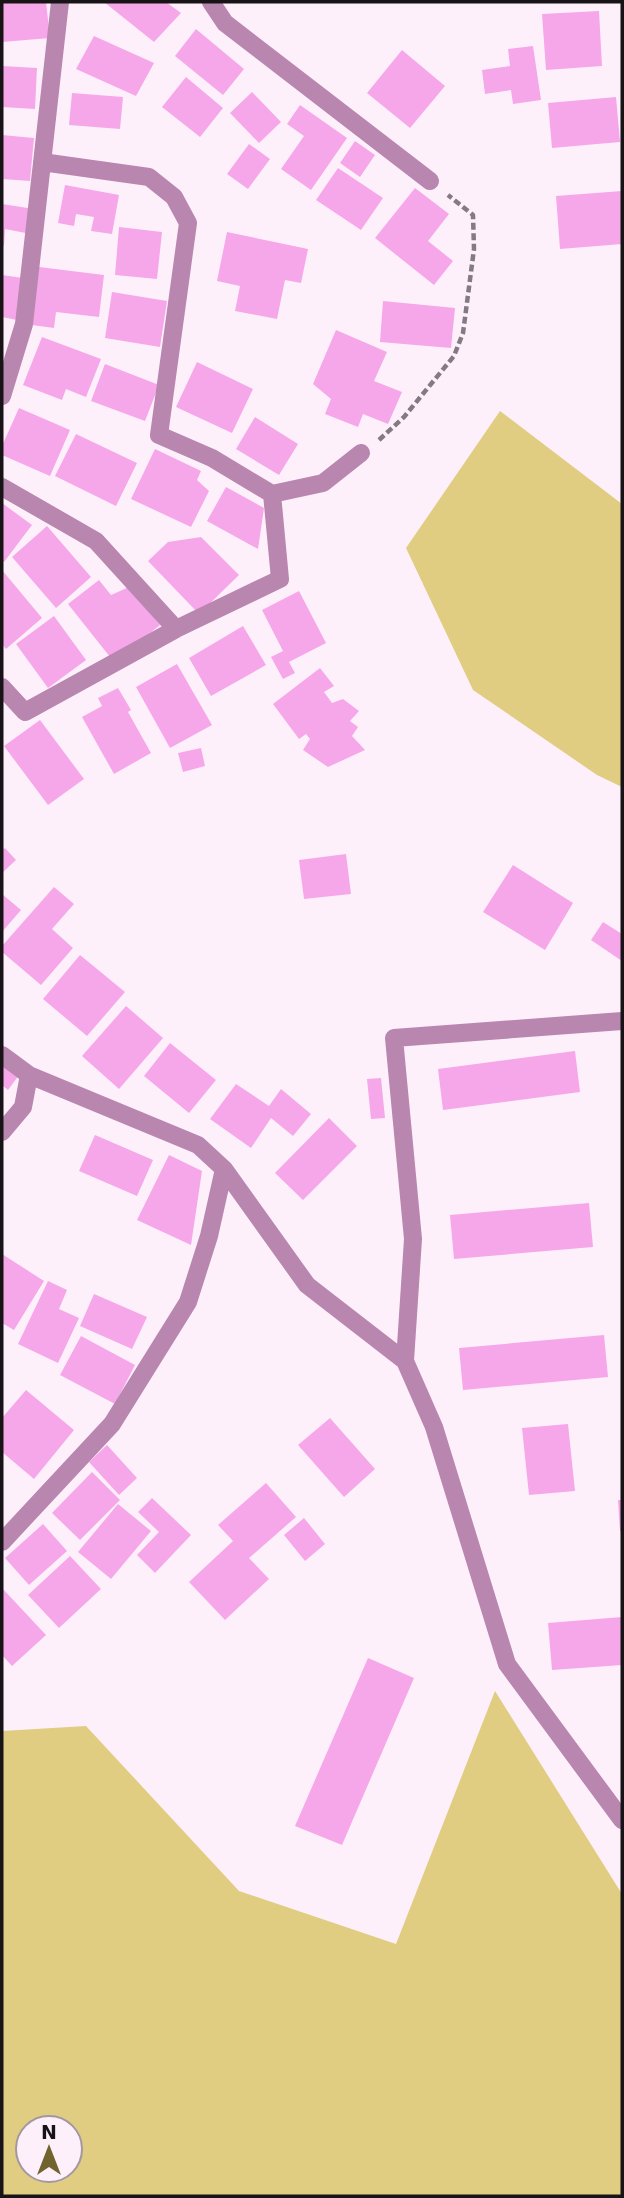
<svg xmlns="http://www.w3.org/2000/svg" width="624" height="2198" font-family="'DejaVu Sans',sans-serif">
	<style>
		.green { fill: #e0cd81; fill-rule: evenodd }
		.building { fill: #f6a7e9 }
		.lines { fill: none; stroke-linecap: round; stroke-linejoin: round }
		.path { stroke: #847b82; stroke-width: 4.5; stroke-dasharray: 7 3.5; stroke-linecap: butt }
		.minor { stroke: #b986b0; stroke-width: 18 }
	</style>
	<rect width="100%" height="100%" fill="#fef0fb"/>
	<path class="green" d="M500,411l122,93v283l-25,-12 -124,-85 -67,-142z
		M495,1691l127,203v302h-620v-465l84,-5 153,165 157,53zM70,2128v42h-42v-42z"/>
	<path class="building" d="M2,2h44l4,36 -48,4z
		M104,2h62l15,11 -27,29z
		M599,11l3,55 -56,4 -4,-56z
		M196,29l48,40 -21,26 -48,-39z
		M94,36l60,27 -18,33 -60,-27z
		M533,46l8,54 -28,4 -2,-14 -26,4 -3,-24 28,-4 -2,-17z
		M402,50l43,36 -35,42 -43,-35z
		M2,66l35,2 -2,41 -33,-2z
		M186,77l37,31 -23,29 -38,-30z
		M252,92l29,30 -22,21 -29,-30z
		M72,93l51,4 -3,32 -51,-4z
		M616,97l4,45 -68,6 -4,-45z
		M300,105l47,33 -36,52 -30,-21 23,-33 -17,-12z
		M2,135l32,3 -4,43 -28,-2z
		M355,141l20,14 -15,22 -20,-14z
		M249,144l21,15 -22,30 -21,-15z
		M338,168l45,30 -22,32 -45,-30z
		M65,185l54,10 -7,39 -21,-3 3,-14 -18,-3 -2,12 -16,-3z
		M415,188l34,26 -21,27 25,20 -19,24 -59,-47z
		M622,191v53l-62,5 -4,-53z
		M2,204l32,5 -3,25 -26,-5 -1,17 -2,-1z
		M119,227l43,5 -5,47 -42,-4z
		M227,232l81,17 -7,34 -16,-3 -8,39 -42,-8 5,-25 -23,-5z
		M39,267l65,8 -5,42 -43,-5 -2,16 -22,-3z
		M2,275l21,3 -6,42 -15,-3z
		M112,292l55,9 -7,46 -55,-9z
		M383,301l72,7 -4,40 -71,-6z
		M336,330l51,22 -13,29 28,11 -14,32 -25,-10 -5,13 -33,-13 6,-15 -18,-15z
		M42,337l59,22 -15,38 -20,-8 -4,11 -39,-15z
		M197,362l56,27 -21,44 -56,-26z
		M105,364l54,21 -14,36 -54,-20z
		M19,408l51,22 -20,46 -48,-21v-9z
		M255,417l43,27 -19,31 -43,-26z
		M76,434l61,29 -21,43 -61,-30z
		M155,449l46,22 -4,9 12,11 -18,36 -60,-28z
		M226,487l38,21 -6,41 -51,-28z
		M2,503l30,22 -28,37 -2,-2z
		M47,526l44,51 -35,31 -44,-51z
		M201,537l38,38 -40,39 -51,-53 20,-19z
		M2,570l40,48 -36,31 -4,-5z
		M99,580l12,15 18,-8 31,38 -46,37 -46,-58z
		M299,591l27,52 -37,19 6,11 -12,6 -12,-22 12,-6 -21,-41z
		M54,616l32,44 -38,28 -32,-44z
		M243,626l23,39 -55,31 -22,-38z
		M177,664l35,61 -42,23 -34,-61z
		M320,668l14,18 -10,6 8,11 11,-4 16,12 -9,10 8,6 -6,9 13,14 -37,17 -25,-17 7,-11 -4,-5 -7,5 -26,-35z
		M118,688l13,22 -3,2 23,41 -37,21 -32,-57 20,-11 -4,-8z
		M40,720l44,59 -36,26 -44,-59z
		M201,748l4,18 -22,6 -5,-19z
		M5,848l11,12 -14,13v-23z
		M346,854l5,40 -47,5 -5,-39z
		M513,865l60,38 -28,47 -62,-38z
		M54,887l20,17 -22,25 21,19 -32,37 -39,-33v-6z
		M2,894l19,16 -19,22z
		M603,922l19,12v27l-31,-21z
		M80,955l45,37 -38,44 -44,-37z
		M126,1006l37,32 -44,51 -37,-33z
		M170,1043l46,37 -27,33 -45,-37z
		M575,1051l5,41 -137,18 -5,-41z
		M2,1055l20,16 -14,19 -6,-5z
		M381,1078l4,40 -14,1 -4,-40z
		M236,1084l33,22 12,-17 30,25 -18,22 -22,-18 -20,30 -41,-29z
		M329,1118l28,28 -54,54 -28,-27z
		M95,1135l58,25 -16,36 -58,-25z
		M169,1155l33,16 -11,74 -54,-25z
		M589,1203l4,44 -139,12 -4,-44z
		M2,1254l42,27 -30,49 -12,-7z
		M48,1281l19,9 -8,19 20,9 -21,45 -40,-19z
		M94,1294l53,23 -15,32 -52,-23z
		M604,1335l4,42 -145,13 -4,-42z
		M81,1336l54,29 -20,39 -55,-29z
		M26,1390l48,40 -40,49 -32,-27v-34z
		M330,1418l45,51 -31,28 -46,-52z
		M568,1424l7,67 -46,4 -7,-67z
		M107,1445l30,33 -18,17 -30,-33z
		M92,1472l28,28 -40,40 -28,-27z
		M266,1483l30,34 -47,41 20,21 -44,41 -36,-38 44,-41 -15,-16z
		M152,1498l39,37 -36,38 -18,-18 22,-23 -21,-20z
		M618,1500h4v31h-2z
		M118,1504l33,27 -40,48 -33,-27z
		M304,1518l21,26 -20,17 -21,-26z
		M43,1524l24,27 -38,34 -24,-27z
		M70,1556l31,33 -42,39 -31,-33z
		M2,1588l44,47 -34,31 -10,-11z
		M622,1617v48l-70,5 -4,-47z
		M368,1658l46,20 -72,167 -47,-19z"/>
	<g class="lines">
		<path class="path" d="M379,440l25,-23 50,-61 9,-23 11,-84 -1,-34 -25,-20"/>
		<path class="minor" d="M211,2l14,21 205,158
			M42,162l107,15 25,20 14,26 -29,212 53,23 60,36
			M2,396l22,-72 36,-322
			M2,487l94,54 80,88
			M2,687l23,25 151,-83 104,-50 -8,-85 51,-11 38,-30
			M622,1021l-228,17 19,201 -8,122 29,66 73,237 115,156
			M2,1055l27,20 169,70 26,24 83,116 98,76
			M2,1132l21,-25 6,-32
			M2,1542l110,-118 76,-122 21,-66 15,-67"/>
	</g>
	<rect width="624" height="2198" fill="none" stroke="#181317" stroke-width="7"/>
	<g transform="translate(49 2149)"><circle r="33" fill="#fef0fb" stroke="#a298a0" stroke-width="2"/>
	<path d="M0-5L12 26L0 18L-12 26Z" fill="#706330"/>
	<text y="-10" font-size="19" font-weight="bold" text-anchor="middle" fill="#181317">N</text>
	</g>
</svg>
